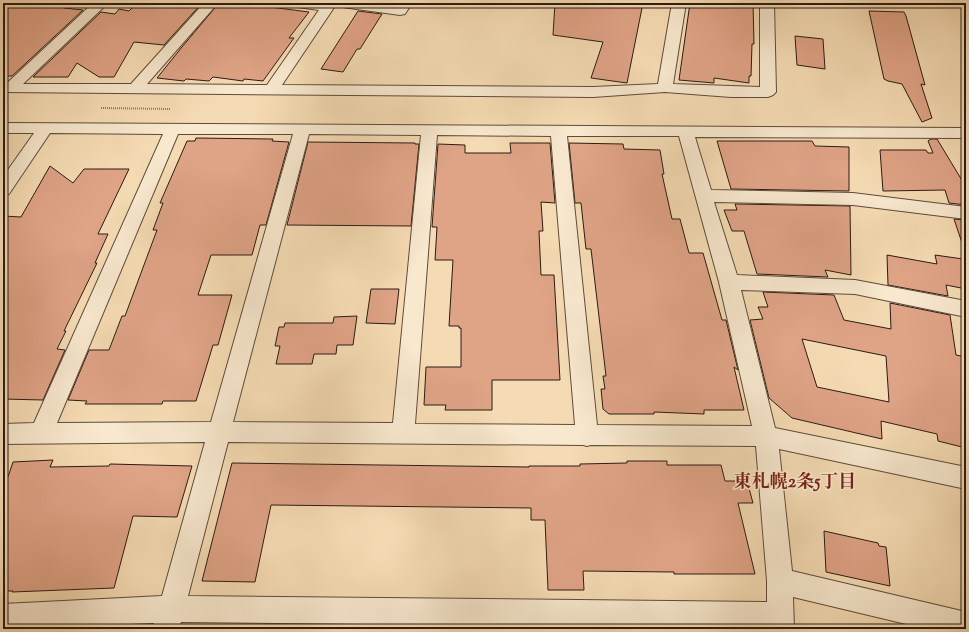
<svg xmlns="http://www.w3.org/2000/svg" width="969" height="632" font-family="'Sorts Mill Goudy','Noto Serif JP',serif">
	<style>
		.building { fill: #dfa386; stroke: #2c1b14; fill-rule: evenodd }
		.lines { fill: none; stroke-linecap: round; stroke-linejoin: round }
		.street-casing { stroke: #5e4b3c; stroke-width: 2 }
		.path { stroke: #2c1b14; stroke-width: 2; stroke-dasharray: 0.5 1.5; stroke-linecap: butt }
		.street { fill: #f8e8ce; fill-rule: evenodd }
		.labels { text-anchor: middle; stroke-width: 3; stroke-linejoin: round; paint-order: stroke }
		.neighbourhood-label { font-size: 18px; font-weight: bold; fill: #7a1f14; stroke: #f8e8ce }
	</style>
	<rect width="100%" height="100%" fill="#f5dbb3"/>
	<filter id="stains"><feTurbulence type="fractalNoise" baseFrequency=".005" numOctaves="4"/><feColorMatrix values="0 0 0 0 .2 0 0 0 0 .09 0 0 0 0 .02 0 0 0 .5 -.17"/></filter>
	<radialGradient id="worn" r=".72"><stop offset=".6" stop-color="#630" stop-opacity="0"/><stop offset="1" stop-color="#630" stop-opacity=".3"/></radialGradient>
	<path class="building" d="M3,3h67l-6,5 19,2 -71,66h-9z
		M137,3h65l-38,42 -30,-3 -20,35h-15l-22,-14 -9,14h-35l68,-65 14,2 4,-5 10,2z
		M219,3h20l70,9 -20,26h5l-31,43 -19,-2 -1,2 -30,-4 -4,4 -23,-2 -2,2 -27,-3 25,-31z
		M555,3h88l-16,80 -36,-5 12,-36 -50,-7z
		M690,3h63l1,41h-2l-1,32h-2v7l-35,-5v5l-35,-3z
		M358,11l24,3 -22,35h-3l-14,23 -22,-3z
		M869,11l35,1 2,4 19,69 -4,-1 11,34 -10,4 -20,-38 -14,-3 -4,-2z
		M795,36l28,3 2,30 -28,-4z
		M196,138l77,1 -1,2 17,1 -23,83h-6l-8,30h-41l-13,40h34l-14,50h-5l-17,56h-33l-1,3h-77l2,-3 -19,-1 21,-50h20l13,-34h3l32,-86h-4l10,-27h-3l27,-62h8z
		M931,139h6l29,48v18l-17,-2 -4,-13 -62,1 -3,-41h46l2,3h5l-5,-12z
		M717,141h95l3,5 34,1v44l-118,-2z
		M308,142l107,1v1h4l-8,82 -124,-1z
		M510,143h40l5,60 -14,-1 2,29h-4l2,44h13l6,105h-68v30h-47l1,-5h-22l2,-38h35v-39h-2v-2h-10l4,-66h-18l2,-33h-5l6,-83 27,1v8h46z
		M569,143l54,1 1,5 36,1 4,24h-2l10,45h8l9,34h14l19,67h4l12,50 -4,-3 10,43h-40v4l-50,-2v2h-45l-6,-5 -2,-20h4l-2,-13h3l-15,-127h-5l-5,-46h-6z
		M50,166l23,17 11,-14h45l-31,65h10l-13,29h2l-33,68h2l-9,18 8,1 -22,50 -40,-1v-183l18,1z
		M735,204l115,2 1,69 -26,-5 3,7 -71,-3 -13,-43h-12l-8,-21h13z
		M954,219l12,1v22l-4,1z
		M887,255l50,9 -2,-9 28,4 3,30 -20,-4 2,11 -60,-11z
		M371,289h28l-4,35 -29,-1z
		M763,292l71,3 10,25 47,9 -1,-26 60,12 6,40 10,2v91l-28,-7 -1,-7 -56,-13 1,18 -90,-21 -23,-20 -19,-78 13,-1 -5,-12h10zM802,339l84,17 3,46 -72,-15z
		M357,316l-4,29h-16l-1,9h-22l-2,10h-36l4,-18h-5l4,-19h5l1,-4h48l1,-6z
		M53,460l-3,7 59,-1 1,-2 82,2 -15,51 -44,-1 -19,72 -102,4 1,-1h-10v-114h5l5,-15z
		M627,461h40v4h54l4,16h22l6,22h-15l17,71h-81v-2l-91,-1 1,19h-36l-3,-70h-14v-12l-260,-3 -16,77 -53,-1 30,-118 297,4v-1h51v-2l47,-1z
		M824,531l54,12 1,3 7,1 4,39 -64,-14z"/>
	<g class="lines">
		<g class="street-casing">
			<path id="street" d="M93,3h15l-85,81h108l73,-81h14l-71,81 120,1 52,-75 -29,-4 -2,-3h81l27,4 2,-4h14l-7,11 -5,1 -65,-9 -53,79 311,2 65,-3 14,-81h14l-13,81 87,3v-84h14l2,89 -3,3 -5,2h-37l-66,-5 -72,5 -590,-5v-8h3z
				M3,123l963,5v10l-271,-1 16,53 142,3 113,14v12l-113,-14 -139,-3 23,73 118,5 111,21v16l-111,-23 -114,-4 34,138 191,39v22l-187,-40 13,122 174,41v17h-39l-134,-32 1,32 -613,-7 -2,7h-26l1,-6 -151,6v-25l159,-8 43,-154 -202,2v-20l31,-1 129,-289 -113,-1 -41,61 -6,2v-19l31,-44h-31zM178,134h115l-82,288 -154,1zM309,134l112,1 -28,288 -160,-1zM437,135l114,1 24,289 -160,-1zM567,136h112l40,146 33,144 -155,-1zM228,442l355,3 4,1 4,-1 165,1 11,135v21l-579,-6z"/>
		</g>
		<path class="path" d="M101,108l69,1"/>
		<use href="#street" class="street"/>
	</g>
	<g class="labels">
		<g class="neighbourhood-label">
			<text x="795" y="487">東札幌2条5丁目</text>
		</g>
	</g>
	<rect width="969" height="632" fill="none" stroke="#f5dbb3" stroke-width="16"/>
	<rect x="4" y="4" width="961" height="624" fill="none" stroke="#2c1b14" stroke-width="2"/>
	<rect x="8" y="8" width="953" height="616" fill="none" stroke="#2c1b14"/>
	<rect width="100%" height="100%" filter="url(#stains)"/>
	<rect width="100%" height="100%" fill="url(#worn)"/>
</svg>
